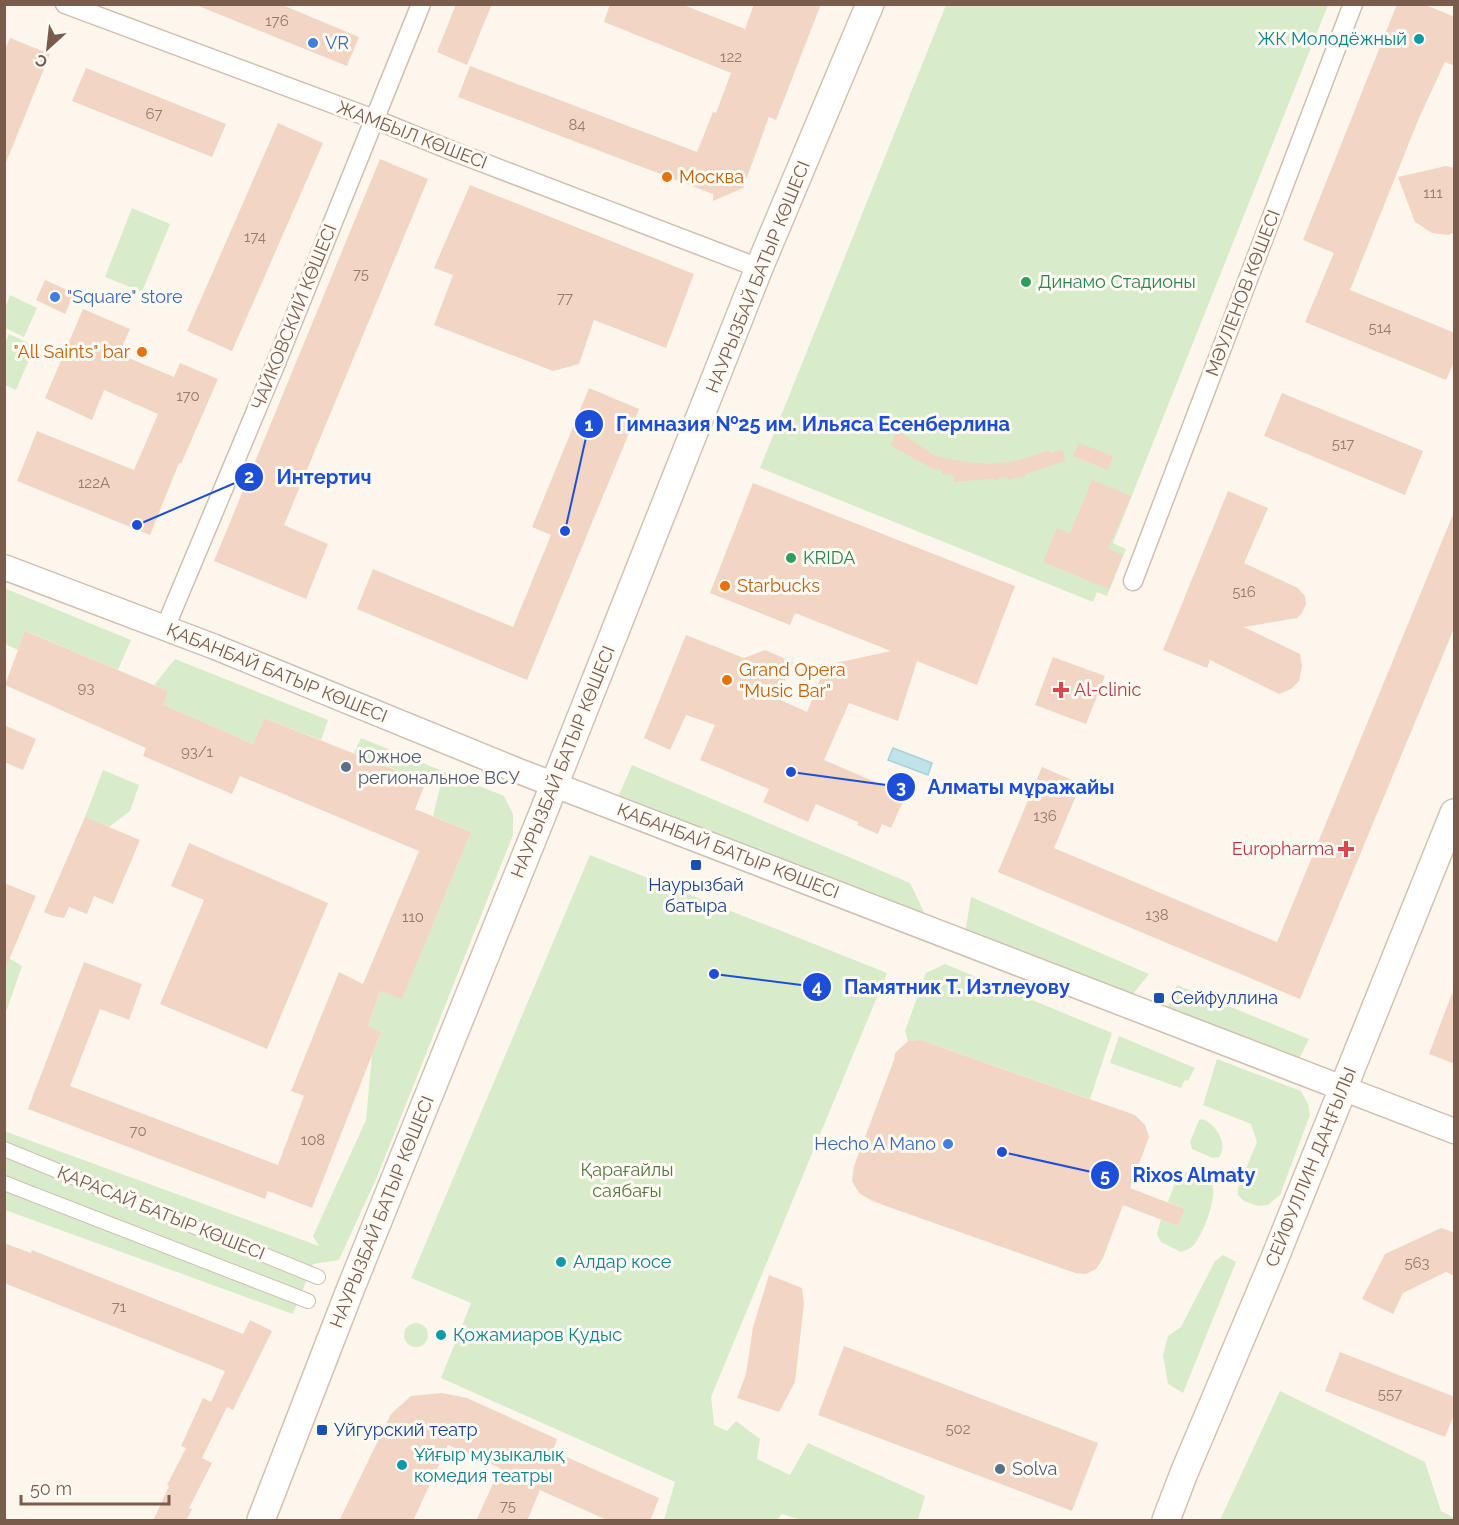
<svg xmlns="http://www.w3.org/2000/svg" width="1459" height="1525" font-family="Raleway,sans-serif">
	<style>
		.green { fill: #d8ecc9 }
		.water { fill: #bfe3e8; stroke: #a5d3da; stroke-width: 1.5 }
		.building { fill: #f3d5c3 }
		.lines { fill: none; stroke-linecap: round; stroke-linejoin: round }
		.pedestrian-casing { stroke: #d1beb0; stroke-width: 16 }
		.minor-casing { stroke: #d1beb0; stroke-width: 21 }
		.tertiary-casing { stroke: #d1beb0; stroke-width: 27 }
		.secondary-casing { stroke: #d6c0b0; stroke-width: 30 }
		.pedestrian { stroke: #fff; stroke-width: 14 }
		.minor { stroke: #fff; stroke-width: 18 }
		.tertiary { stroke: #fff; stroke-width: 24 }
		.secondary { stroke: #fff; stroke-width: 27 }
		.culture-dot { fill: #0f9aa8; stroke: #fffaf3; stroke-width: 2 }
		.shop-dot { fill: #3f7fe0; stroke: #fffaf3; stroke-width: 2 }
		.food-dot { fill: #e8710a; stroke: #fffaf3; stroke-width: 2 }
		.leisure-dot { fill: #2e9e5b; stroke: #fffaf3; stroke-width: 2 }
		.health-dot { fill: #e0444e; stroke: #fffaf3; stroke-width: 2 }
		.service-dot { fill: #5c6f8a; stroke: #fffaf3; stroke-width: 2 }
		.transit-dot { fill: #1a4fb4; stroke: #fffaf3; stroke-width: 2 }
		.labels { text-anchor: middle; stroke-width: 6; stroke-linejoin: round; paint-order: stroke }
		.number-label { font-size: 15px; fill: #987a6a }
		.culture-label { font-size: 18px; fill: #0d838f; stroke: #fffaf3; text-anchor: start }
		.shop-label { font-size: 18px; fill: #366cbe; stroke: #fffaf3; text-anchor: start }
		.street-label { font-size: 18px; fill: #7a5c4d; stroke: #fffaf3 }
		.food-label { font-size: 18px; fill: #c56008; stroke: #fffaf3; text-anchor: start }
		.leisure-label { font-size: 18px; fill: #27864d; stroke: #fffaf3; text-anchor: start }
		.health-label { font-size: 18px; fill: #be3a42; stroke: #fffaf3; text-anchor: start }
		.service-label { font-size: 18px; fill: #4e5e75; stroke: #fffaf3; text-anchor: start }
		.transit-label { font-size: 18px; fill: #164399; stroke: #fffaf3; text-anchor: start }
		.park-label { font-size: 18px; fill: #537a41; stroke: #fffaf3 }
		.leader { fill: none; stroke: #1d4ed8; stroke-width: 2 }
		.callout-dot { fill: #1d4ed8; stroke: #fffaf3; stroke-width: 2 }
		.mark-label { font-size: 18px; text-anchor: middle; font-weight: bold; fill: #fff }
		.callout-label { font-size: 20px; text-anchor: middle; font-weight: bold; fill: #1d4ed8; stroke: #fffaf3; stroke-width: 6; stroke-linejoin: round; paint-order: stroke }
	</style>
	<rect width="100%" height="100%" fill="#fdf6ec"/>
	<path class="green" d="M946,5h382l-215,538 13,6 -19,47 -10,-4 -4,10 -333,-134z
		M132,208l38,16 -28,68 -37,-15z
		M10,295l27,13 -13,29 -19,-9v-20z
		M9,334l26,12 -19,44 -11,-5v-41z
		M4,588l127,52 -13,30 -92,-39 -8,19 -13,-6z
		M175,659l153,61 -7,20 -57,-22 -11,26 -89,-39 4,-14 -14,-6z
		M361,738l143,58 9,18v21l-136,342 -38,83 -26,4 -20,50 -288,-104 -1,-79 315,115 -6,-10 53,-116 6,-65 9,-23 -13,-6 12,-35 22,7 69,-166 -38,-16 7,-29 -86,-34z
		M632,765l278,118 16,33 -307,-121z
		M103,770l36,15 -9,26 -21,16 -24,-10z
		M590,855l297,118 -176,424 3,28 13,6 9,-10 24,18 -3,20 33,16 18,-32 117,53 -7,24h-117l-19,-6 -5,6h-113l11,-38 -234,-104 30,-75 -60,-25z
		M971,897l178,77 -20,25 -164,-66z
		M4,955l18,11 -17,49h-1z
		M945,964l167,69 -22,66 -170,-59 -12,1 -3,-10 21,-58z
		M1177,985l132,54 -12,24 -132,-50z
		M1119,1036l76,32 -7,13 -3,-1 -4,8 -71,-25z
		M1217,1059l84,32 7,13 2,11 -30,80 -12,10 -10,1 -14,-5 -6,-6v-7l19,-46 -6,-18 -48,-19z
		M1203,1119c13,6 26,25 16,38l-6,1 -21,-9 -2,-7 9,-22z
		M1188,1171c8,3 20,5 24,14 6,11 -10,52 -19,61 -3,3 -8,4 -12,6l-20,-10 -4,-8 4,-15 17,7 7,-17 -17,-7 9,-25z
		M1223,1255l13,7 -53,131 -15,-9 -5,-29 5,-19 13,-9 34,-66z
		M404 1335a12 12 0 1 1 24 0a12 12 0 1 1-24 0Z
		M1280,1391l145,71 16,49 13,7v2h-234z"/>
	<path class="water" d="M893,748l39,15 -4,12 -40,-15z"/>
	<path class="building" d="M280,4l79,33 -12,29 -151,-61z
		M456,4h36l-25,61 -30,-13z
		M610,4h71l64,25 9,-25h67l-45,116 -7,-3 -26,71 -30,13v-7l-255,-97 12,-31 227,86 16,-40 3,1 15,-40 -127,-51z
		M1397,4h26l32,13v49l-10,-4 -26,56 -69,172 105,43v27l-9,20 -141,-58 29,-69 -31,-13z
		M10,38l40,16 -45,111 -1,-114z
		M86,68l140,56 -14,33 -140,-56z
		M278,123l45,20 -91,208 -45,-20z
		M380,159l48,20 -144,346 44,19 -22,55 -92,-38z
		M1446,166l9,2v64l-7,3 -16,-2 -17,-11 -17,-45z
		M470,185l224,89 -28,74 -72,-28 -15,44 -26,7 -119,-46 19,-50 -19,-7z
		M45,280l29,13 -9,21 -29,-14z
		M83,309l47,20 -11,25 55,23 6,-14 38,16 -37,85 -2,-1 -29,72 -133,-54 20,-50 97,39 24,-56 -54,-24 -12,30 -47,-22z
		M589,388l50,21 -112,271 -170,-71 16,-40 140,58 38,-92 -19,-8z
		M1282,393l141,58 -18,44 -141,-59z
		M898,431l37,25 32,6 22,2 21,-2 20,-5 19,-7 1,3 13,-3 2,11 -39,13v2l-18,4 -1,-3 -8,1 -1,2 -10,-1 -34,3v-7l-12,-1v-4l-6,-2 -1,2 -45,-25z
		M1079,443l34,13 -5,14 -35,-14z
		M1092,480l39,16 -23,53 15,6 -14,34 -66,-27 14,-34 13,6z
		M753,483l262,103 -38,99 -60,-24 -19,60 -49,-18 -25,57 82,35 -15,33 -9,-4 -4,10 -21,-9 1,-3 -42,-18 -8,18 -45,-20 6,-13 -69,-29 15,-35 -29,-10 -16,35 -26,-12 42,-103 58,23 21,-8 28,12 -15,37 29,13 19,-47 65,-14 -96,-38 -5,12 -80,-32z
		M1228,491l40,17 -24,55 54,25 7,8 1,8 -4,9 -5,5 -53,9 56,27 2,12 -3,15 -8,8 -12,5 -69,-34 -3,8 -44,-18z
		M1454,512l1,114 -155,373 -302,-127 44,-105 39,17 -27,64 223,94z
		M25,631l143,60 -4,14 89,39 11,-26 162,64 -11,27 56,23 -69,167 -22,-8 -12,35 13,6 -69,176 -44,-17 -3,8 -237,-90 56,-147 58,22 -13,36 -29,-11 -30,77 208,79 26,-69 -13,-5 48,-119 24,12 56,-133 -179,-75 -8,18 -89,-38 3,-8 -141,-63z
		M1053,657l52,19 -19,48 -51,-19z
		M4,725l32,14 -13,31 -19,-8z
		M85,817l55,23 -27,64 -19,-8 -7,18 -18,-7 -5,11 -11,-2 -9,-4z
		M189,843l139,60 -61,146 -107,-45 44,-104 -33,-14z
		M4,883l32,13 -31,73h-1z
		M1453,991h2v73l-26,-10z
		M920,1040l215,75 10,10 4,12 -19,51 55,21 -7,17 -55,-21 -20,53 -7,11 -10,5 -11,-1 -203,-72 -13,-8 -7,-12 2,-15 40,-106 1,-7 13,-12z
		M1441,1228l14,5v43l-9,-4 -43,21 -10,21 -31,-15 23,-45z
		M4,1243l27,10 1,-3 211,84 7,-14 22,11 -39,79 -6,-3 -25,51 10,5 -23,45 3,1 -6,12h-33l16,-35 -2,-1 19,-37 -5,-2 22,-48 8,4 14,-31 -221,-88z
		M769,1275l33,13 2,16 -9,78 -16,30 -42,-14 9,-24 7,-47z
		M844,1346l254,97 -26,68 -254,-96z
		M1340,1352l115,45v15l-10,25 -120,-46z
		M442,1393l25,5 90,41 -4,12 106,47 -9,23h-41l-69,-31 -13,31h-51l24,-53 -52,-23 -35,76h-74l52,-107 20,-18z"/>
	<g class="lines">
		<g class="pedestrian-casing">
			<path id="pedestrian" d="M4,1149l314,128
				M4,1183l304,118"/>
		</g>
		<g class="minor-casing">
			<path id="minor" d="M65,4l309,115 81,33 304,116
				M1133,581l220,-577
				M165,628l109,-260 147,-364"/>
		</g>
		<g class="tertiary-casing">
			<path id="tertiary" d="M4,567l211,80 301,123 938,361"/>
		</g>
		<g class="secondary-casing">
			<path id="secondary" d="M261,1520l89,-230 193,-477 216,-545 111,-264
				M1166,1520l18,-47 90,-213 180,-447"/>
		</g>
		<use href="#pedestrian" class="pedestrian"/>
		<use href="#minor" class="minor"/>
		<use href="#tertiary" class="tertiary"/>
		<use href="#secondary" class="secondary"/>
	</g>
	<g class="culture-dot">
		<circle cx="1419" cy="39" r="6"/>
		<circle cx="561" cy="1262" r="6"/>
		<circle cx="441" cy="1335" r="6"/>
		<circle cx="402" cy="1465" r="6"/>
	</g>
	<g class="shop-dot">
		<circle cx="313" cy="43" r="6"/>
		<circle cx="55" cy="297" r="6"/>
		<circle cx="948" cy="1144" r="6"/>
	</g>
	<g class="food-dot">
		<circle cx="667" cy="177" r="6"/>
		<circle cx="142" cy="352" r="6"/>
		<circle cx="725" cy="586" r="6"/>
		<circle cx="727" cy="680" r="6"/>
	</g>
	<g class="leisure-dot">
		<circle cx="1026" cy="282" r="6"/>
		<circle cx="791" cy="558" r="6"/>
	</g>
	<g class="health-dot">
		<path d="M1058 681h6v6h6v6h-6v6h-6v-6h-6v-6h6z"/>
		<path d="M1343 840h6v6h6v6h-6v6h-6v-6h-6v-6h6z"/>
	</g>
	<g class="service-dot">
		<circle cx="346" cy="767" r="6"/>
		<circle cx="1000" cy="1469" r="6"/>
	</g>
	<g class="transit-dot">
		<rect x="690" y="859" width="12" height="12" rx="3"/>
		<rect x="1153" y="992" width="12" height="12" rx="3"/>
		<rect x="316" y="1424" width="12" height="12" rx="3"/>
	</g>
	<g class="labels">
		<g class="number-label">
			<text x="277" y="26">176</text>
			<text x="731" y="62">122</text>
			<text x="154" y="119">67</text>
			<text x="577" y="130">84</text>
			<text x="1433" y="198">111</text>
			<text x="255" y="242">174</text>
			<text x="361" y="279">75</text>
			<text x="565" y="303">77</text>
			<text x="1380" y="333">514</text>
			<text x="188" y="401">170</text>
			<text x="1343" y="449">517</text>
			<text x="94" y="488">122А</text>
			<text x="1244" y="597">516</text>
			<text x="86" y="693">93</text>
			<text x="197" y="757">93/1</text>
			<text x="1045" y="821">136</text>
			<text x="1157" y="920">138</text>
			<text x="413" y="922">110</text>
			<text x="138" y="1136">70</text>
			<text x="313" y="1145">108</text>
			<text x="1417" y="1268">563</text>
			<text x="119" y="1312">71</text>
			<text x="1390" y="1399">557</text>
			<text x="958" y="1434">502</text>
			<text x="508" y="1511">75</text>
		</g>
		<g class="culture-label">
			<text x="1407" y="45" text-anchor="end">ЖК Молодёжный</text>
			<text x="573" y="1268">Алдар косе</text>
			<text x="453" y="1341">Қожамиаров Қудыс</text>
			<text x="414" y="1461">Ұйғыр музыкалық<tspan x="414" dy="21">комедия театры</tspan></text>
		</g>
		<g class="shop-label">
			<text x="325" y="49">VR</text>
			<text x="67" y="303">"Square" store</text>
			<text x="936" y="1150" text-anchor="end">Hecho A Mano</text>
		</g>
		<g class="street-label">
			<text transform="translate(412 135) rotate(21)" y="6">ЖАМБЫЛ КӨШЕСІ</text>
			<text transform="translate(758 277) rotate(-68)" y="6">НАУРЫЗБАЙ БАТЫР КӨШЕСІ</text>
			<text transform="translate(1243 293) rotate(-69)" y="6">МӘУЛЕНОВ КӨШЕСІ</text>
			<text transform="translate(294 317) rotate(-68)" y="6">ЧАЙКОВСКИЙ КӨШЕСІ</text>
			<text transform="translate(277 673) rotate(22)" y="6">ҚАБАНБАЙ БАТЫР КӨШЕСІ</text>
			<text transform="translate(563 762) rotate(-68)" y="6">НАУРЫЗБАЙ БАТЫР КӨШЕСІ</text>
			<text transform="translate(728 851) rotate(21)" y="6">ҚАБАНБАЙ БАТЫР КӨШЕСІ</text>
			<text transform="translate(1311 1167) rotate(-68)" y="6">СЕЙФУЛЛИН ДАҢҒЫЛЫ</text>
			<text transform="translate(382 1212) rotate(-68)" y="6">НАУРЫЗБАЙ БАТЫР КӨШЕСІ</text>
			<text transform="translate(161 1213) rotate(22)" y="6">ҚАРАСАЙ БАТЫР КӨШЕСІ</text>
		</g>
		<g class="food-label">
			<text x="679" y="183">Москва</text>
			<text x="130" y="358" text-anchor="end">"All Saints" bar</text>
			<text x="737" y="592">Starbucks</text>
			<text x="739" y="676">Grand Opera<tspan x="739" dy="21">"Music Bar"</tspan></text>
		</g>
		<g class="leisure-label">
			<text x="1038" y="288">Динамо Стадионы</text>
			<text x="803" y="564">KRIDA</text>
		</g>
		<g class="health-label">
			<text x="1074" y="696">Al-clinic</text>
			<text x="1334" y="855" text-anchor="end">Europharma</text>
		</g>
		<g class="service-label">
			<text x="358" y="763">Южное<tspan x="358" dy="21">региональное ВСУ</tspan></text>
			<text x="1012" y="1475">Solva</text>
		</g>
		<g class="transit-label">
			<text x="696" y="891" text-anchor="middle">Наурызбай<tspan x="696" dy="21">батыра</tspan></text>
			<text x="1171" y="1004">Сейфуллина</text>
			<text x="334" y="1436">Уйгурский театр</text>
		</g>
		<g class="park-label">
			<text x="627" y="1176">Қарағайлы<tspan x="627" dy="21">саябағы</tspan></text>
		</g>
	</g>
	<path class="leader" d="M565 531L589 424M137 525L249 477M791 772L901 787M714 974L817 987M1002 1152L1105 1175"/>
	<g class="callout-dot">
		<circle cx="565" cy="531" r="6"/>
		<circle cx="137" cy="525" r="6"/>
		<circle cx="791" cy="772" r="6"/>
		<circle cx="714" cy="974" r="6"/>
		<circle cx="1002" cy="1152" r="6"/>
		<circle cx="589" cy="424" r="15"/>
		<circle cx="249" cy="477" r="15"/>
		<circle cx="901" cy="787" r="15"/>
		<circle cx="817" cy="987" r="15"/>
		<circle cx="1105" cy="1175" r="15"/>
	</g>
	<g class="mark-label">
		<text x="589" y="431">1</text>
		<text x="249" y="483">2</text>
		<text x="901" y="793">3</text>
		<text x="817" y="993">4</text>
		<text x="1105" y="1182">5</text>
	</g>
	<g class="callout-label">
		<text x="813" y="431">Гимназия №25 им. Ильяса Есенберлина</text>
		<text x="324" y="484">Интертич</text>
		<text x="1021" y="794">Алматы мұражайы</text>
		<text x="957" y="994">Памятник Т. Изтлеуову</text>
		<text x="1194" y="1182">Rixos Almaty</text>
	</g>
	<rect width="1459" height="1525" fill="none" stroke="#7a5c4d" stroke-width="12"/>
	<g transform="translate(48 48) rotate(207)" stroke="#fffaf3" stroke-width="4.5" paint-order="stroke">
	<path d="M0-4.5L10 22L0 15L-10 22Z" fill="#7a5c4d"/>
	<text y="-9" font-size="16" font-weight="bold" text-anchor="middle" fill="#7a5c4d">С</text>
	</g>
	<path d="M21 1495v9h148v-9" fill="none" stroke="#7a5c4d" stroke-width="3"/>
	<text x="30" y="1495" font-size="18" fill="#7a5c4d" stroke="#fffaf3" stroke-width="4.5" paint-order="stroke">50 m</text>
</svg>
